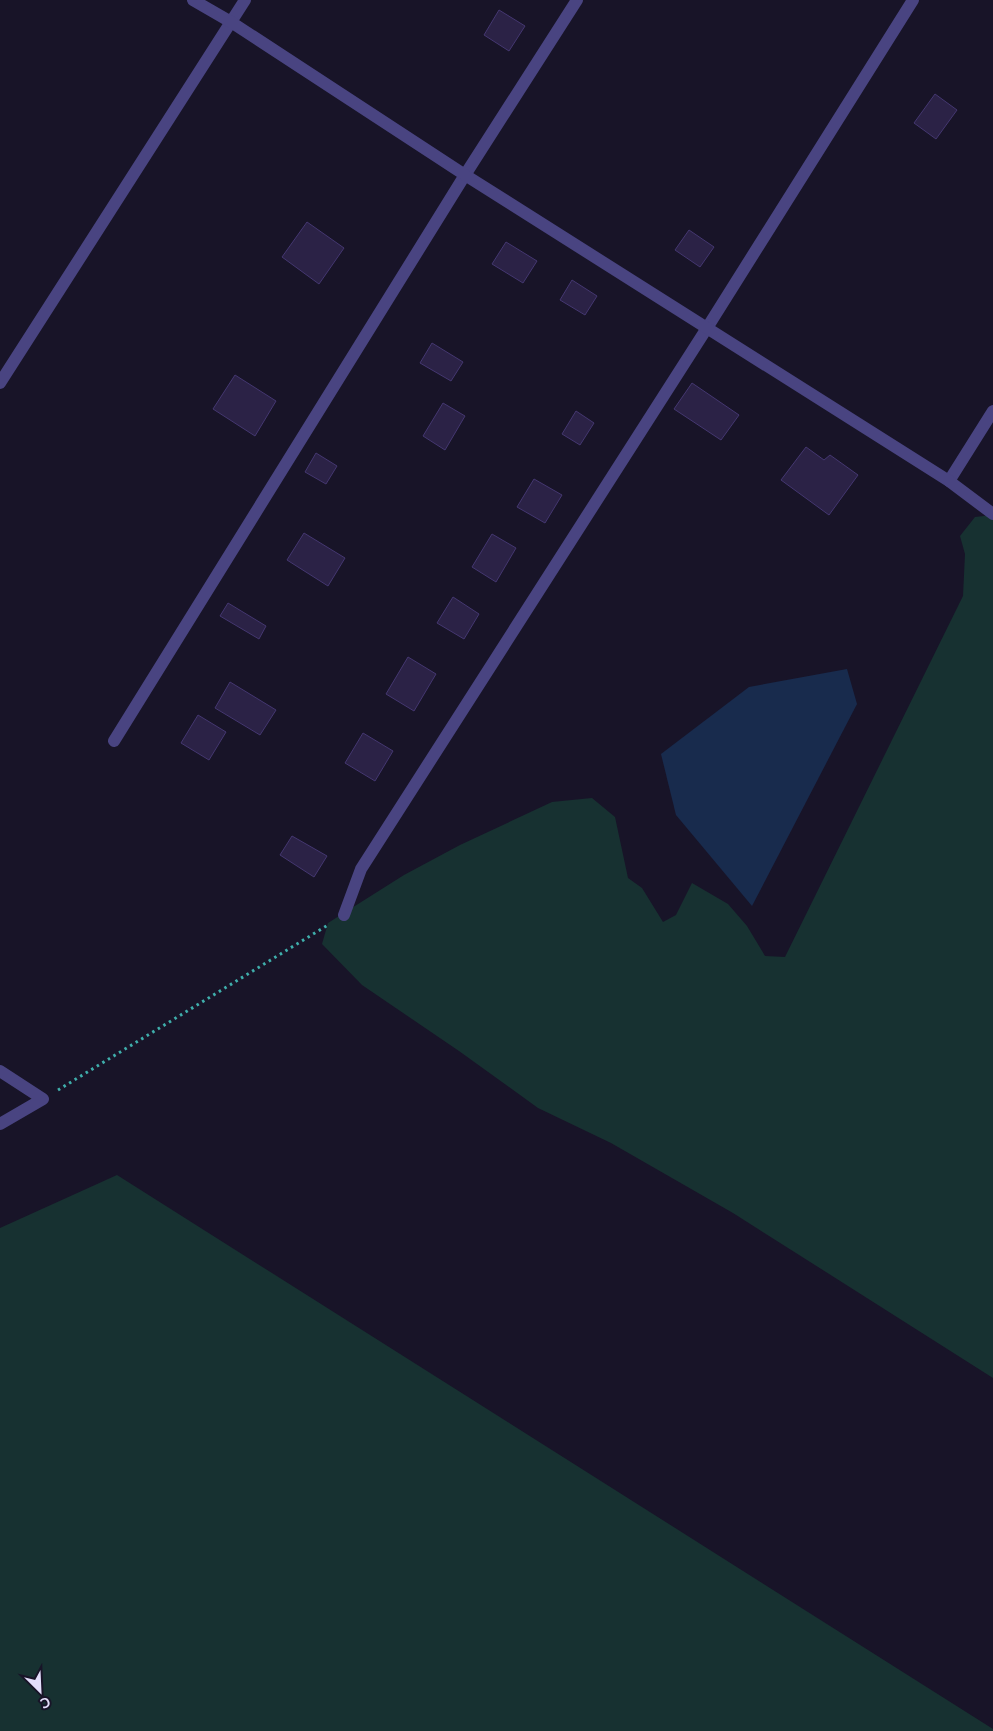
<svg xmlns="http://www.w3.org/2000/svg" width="993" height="1731" font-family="Mulish,sans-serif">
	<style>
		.green { fill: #173131 }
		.water { fill: #182b4d }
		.building { fill: #2b2246; stroke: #443770 }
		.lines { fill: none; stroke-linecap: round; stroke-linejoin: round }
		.path { stroke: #3faeab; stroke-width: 3; stroke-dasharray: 2.5 4; stroke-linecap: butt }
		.lane { stroke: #494481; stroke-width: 12 }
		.street { stroke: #494481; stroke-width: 12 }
	</style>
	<rect width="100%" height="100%" fill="#181428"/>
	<path class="green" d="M993,515v863l-260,-165 -122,-70 -73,-35 -79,-57 -97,-66 -40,-41 6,-21 76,-48 56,-30 92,-43 40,-4 23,19 13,61 14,10 21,34 13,-7 16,-32 36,21 19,22 18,30 20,1 178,-361 2,-42 -5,-18 15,-19z
		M117,1175l876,554v2h-993v-503z"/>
	<path class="water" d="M847,669l10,35 -105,202 -76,-91 -15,-61 88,-67z"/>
	<path class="building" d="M499,10l26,16 -16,25 -25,-16z
		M935,94l22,16 -21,29 -22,-16z
		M307,222l37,26 -25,36 -37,-27z
		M689,230l25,17 -14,20 -25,-17z
		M506,242l31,19 -14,22 -31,-19z
		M572,280l25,16 -12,19 -25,-15z
		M432,343l31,19 -12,19 -31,-18z
		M235,375l41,26 -21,35 -42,-27z
		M692,383l47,32 -18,25 -47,-31z
		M443,403l22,13 -20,34 -22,-14z
		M576,411l18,12 -14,22 -18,-11z
		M806,447l18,13 6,-5 28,20 -29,40 -48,-35z
		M316,453l21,13 -11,18 -21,-12z
		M534,479l28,16 -17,28 -28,-16z
		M304,533l41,25 -17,28 -41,-26z
		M492,534l24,14 -20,34 -24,-15z
		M453,597l26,17 -15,25 -27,-16z
		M228,603l38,23 -7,13 -39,-23z
		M408,657l28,17 -22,37 -28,-17z
		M230,682l46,28 -16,25 -45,-27z
		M198,715l28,17 -17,28 -28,-17z
		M363,733l30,18 -18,30 -30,-18z
		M292,836l35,20 -13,21 -34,-22z"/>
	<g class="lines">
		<path class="path" d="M58,1090l270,-165"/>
		<path class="lane" d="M0,383l245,-383
			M949,481l44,-70
			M114,741l351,-566 112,-175
			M344,915l17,-46 346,-541 206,-328"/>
		<path class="street" d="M193,0l38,22 234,153 484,306 44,33
			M0,1071l43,28 -43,25"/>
	</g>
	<g transform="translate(40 1691) rotate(156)" stroke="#181428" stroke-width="4" paint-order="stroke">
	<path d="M0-4L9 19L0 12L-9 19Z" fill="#e3defb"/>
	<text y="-8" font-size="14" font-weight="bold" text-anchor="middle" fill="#e3defb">С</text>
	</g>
</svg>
